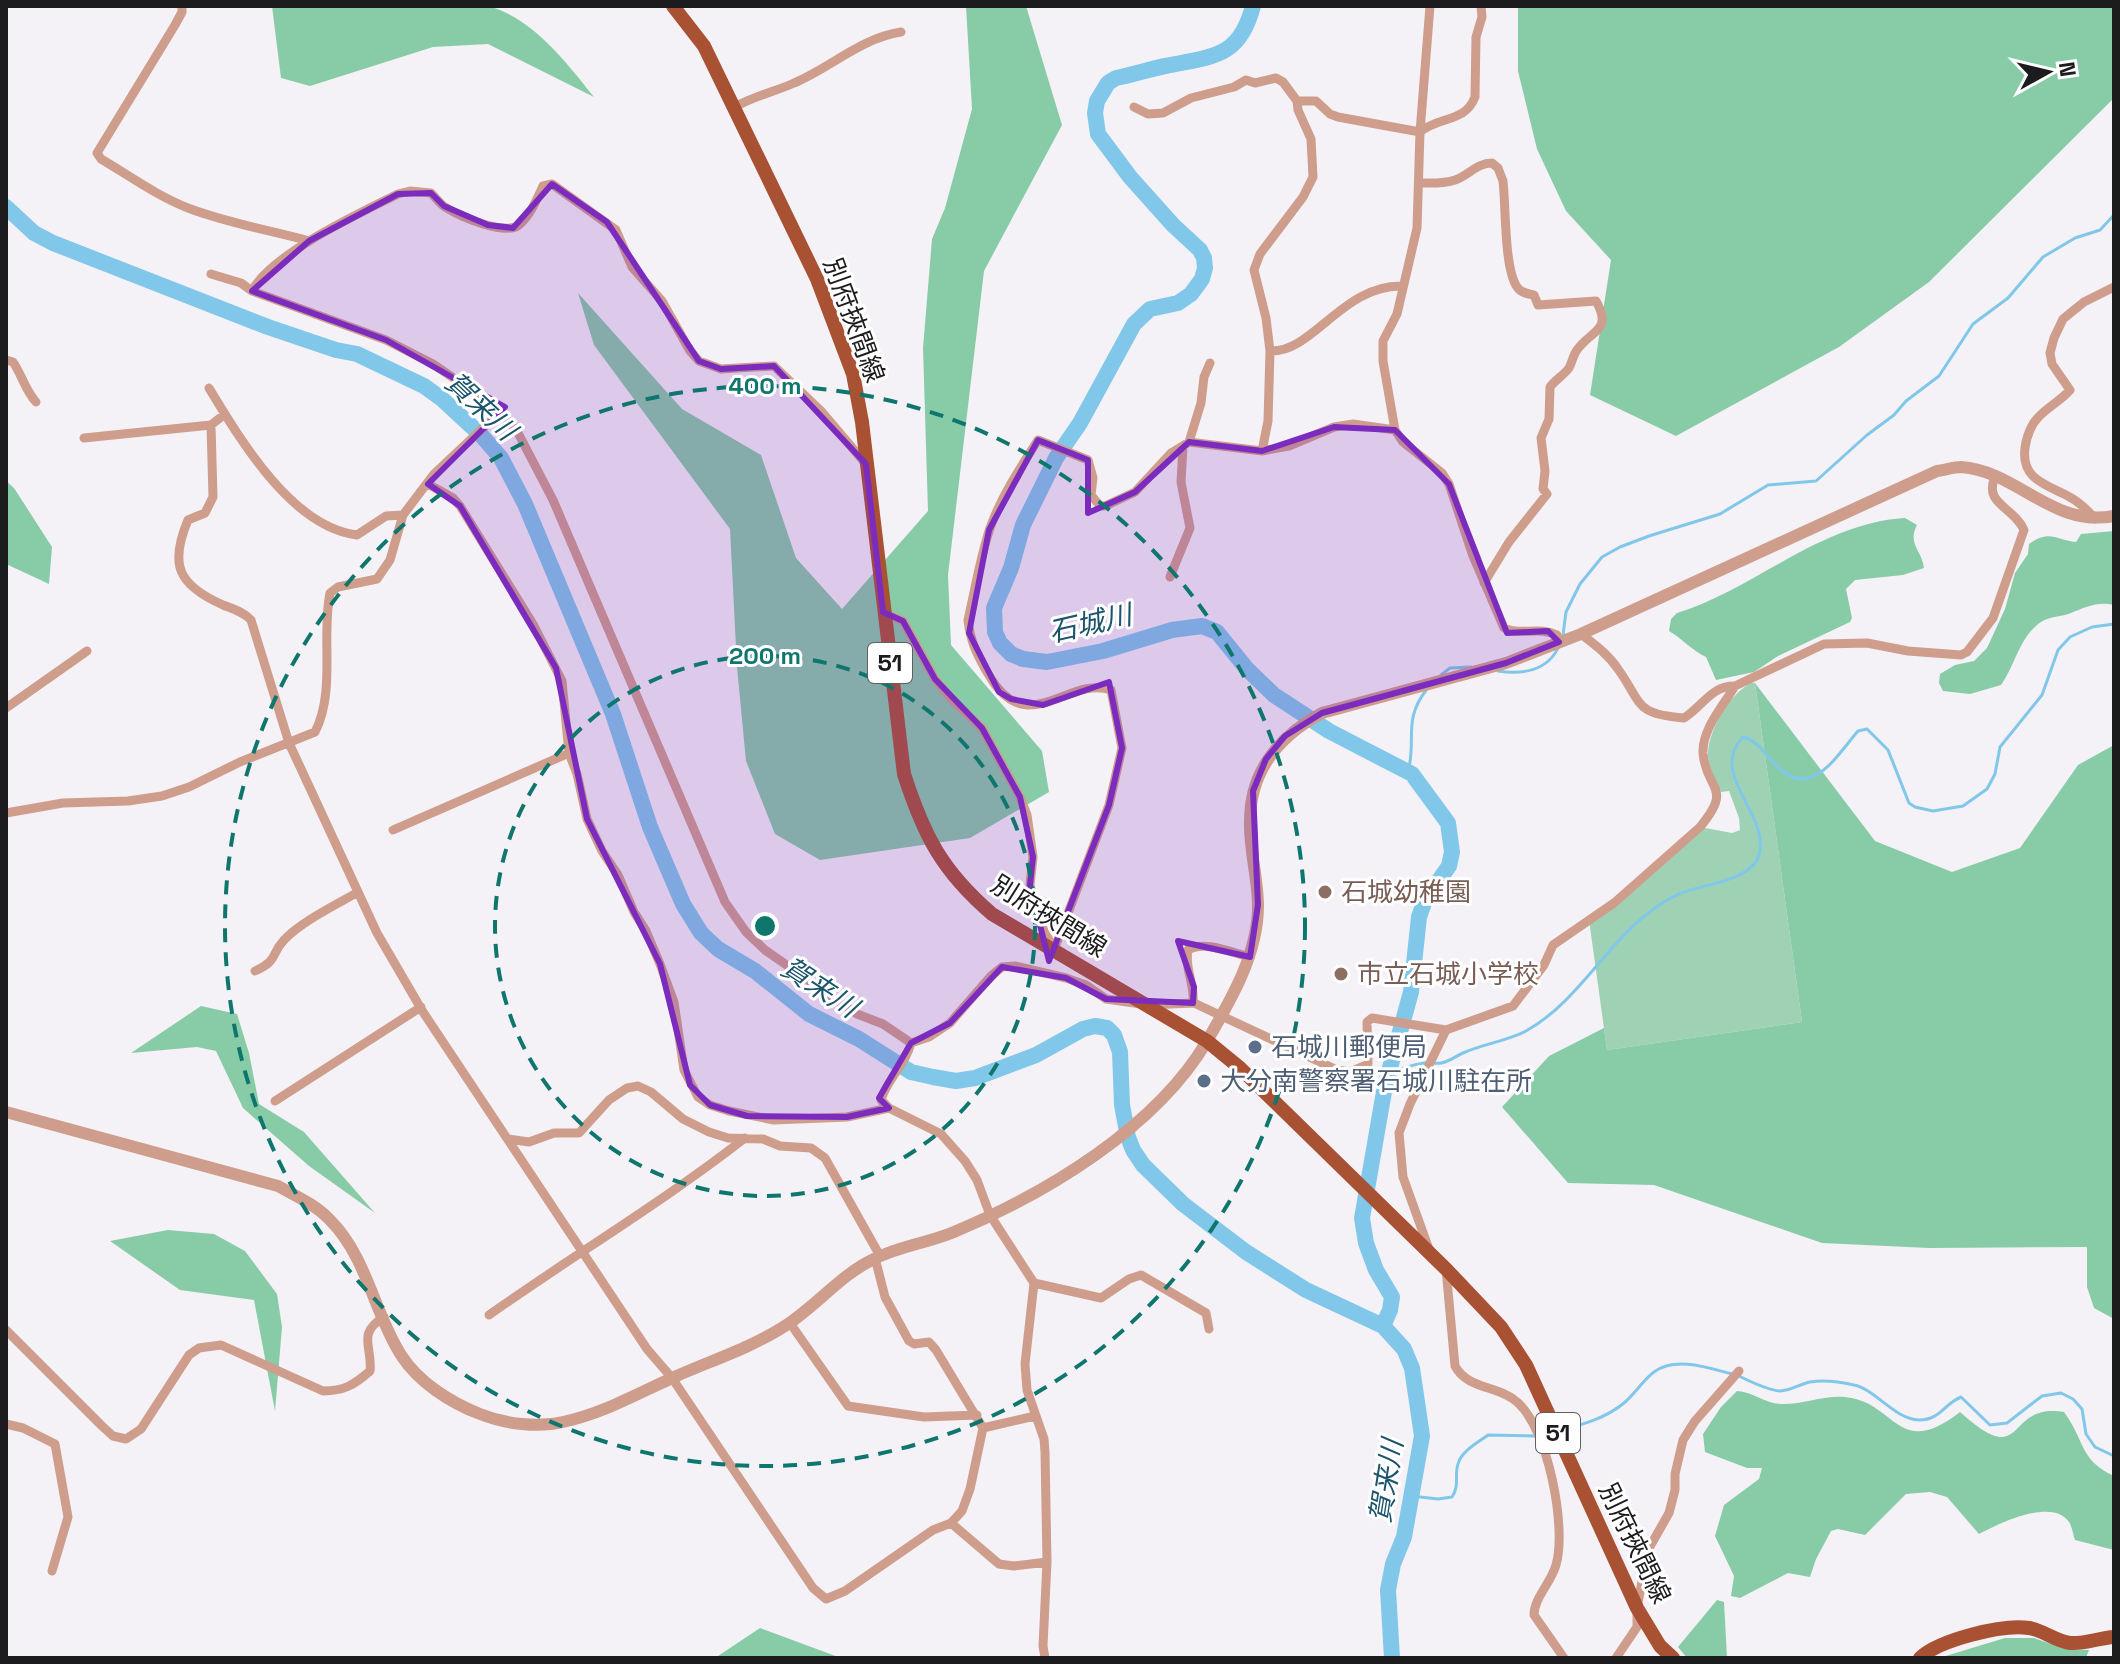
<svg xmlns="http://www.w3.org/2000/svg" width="2120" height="1664" font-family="'Space Grotesk','Noto Sans JP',sans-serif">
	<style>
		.green { fill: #9fd2b5 }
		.forest { fill: #88cba7 }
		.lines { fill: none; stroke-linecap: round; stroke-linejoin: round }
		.stream { stroke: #80c7e9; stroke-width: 3 }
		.river { stroke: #80c7e9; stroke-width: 16 }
		.minor { stroke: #cf9d8c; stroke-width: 9 }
		.tertiary { stroke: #cf9d8c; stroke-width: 12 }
		.primary { stroke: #a95133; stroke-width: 14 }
		.marked { fill: #7b2cbf; fill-opacity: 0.2; stroke: #7b2cbf; stroke-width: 6; stroke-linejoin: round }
		.ring { fill: none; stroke: #0f766e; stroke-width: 4; stroke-dasharray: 14 10 }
		.education-dot { fill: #8d6e63; stroke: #fff; stroke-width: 3 }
		.service-dot { fill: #5c6f8a; stroke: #fff; stroke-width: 3 }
		.labels { text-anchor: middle; stroke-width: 6; stroke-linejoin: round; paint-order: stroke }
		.shield { fill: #fff; stroke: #605f61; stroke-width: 2 }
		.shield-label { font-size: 24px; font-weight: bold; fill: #1c1b1d }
		.street-label { font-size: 26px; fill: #1c1b1d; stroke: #fff }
		.education-label { font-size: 26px; fill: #785e54; stroke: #fff; text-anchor: start }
		.service-label { font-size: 26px; fill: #4e5e75; stroke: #fff; text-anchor: start }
		.water-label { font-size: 28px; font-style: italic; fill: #1b546b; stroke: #fff }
		.centre { fill: #0f766e; stroke: #fff; stroke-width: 4 }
		.ring-label { font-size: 24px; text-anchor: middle; font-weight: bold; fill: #0f766e; stroke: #fff; stroke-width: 6; stroke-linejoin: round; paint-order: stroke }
	</style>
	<rect width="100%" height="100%" fill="#f5f2f7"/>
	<path class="green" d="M1751,683h4l47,339 -195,28 -18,-130 111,-93 32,6 8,-3 -1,-12 -10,-27 -8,1c-5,-11 -12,-24 -13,-36 -1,-24 22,-63 43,-73z"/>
	<path class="forest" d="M272,6h215c44,10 80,57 107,91l-106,-53 -55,3 -123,39 -29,-8z
		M966,6h60l36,119 -78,146 -36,304 3,70 91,106 7,41 -79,46 -150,22 -45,-26 -29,-73 -9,-94 -7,-138 -136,-184 -16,-52 104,116 79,46 35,103 46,51 86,-98 -5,-163 9,-109 13,-31 27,-99z
		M1518,6h596v92l-185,184 -90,65 -163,89 -86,-41 21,-135 -45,-49 -29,-62 -19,-78z
		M6,481l8,7 38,59 -3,37 -43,-20z
		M1905,518l12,7c-10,19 5,25 7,43l-21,7 -48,5 -9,9 6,29 -2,4 -72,34 -24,16 -38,8 -10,-23c-15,-7 -23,-18 -37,-26l2,-12 6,-6c78,-24 143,-90 228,-95z
		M2114,531v74c-15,-4 -29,2 -43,8 -9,4 -21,3 -30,9 -22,15 -26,44 -40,63l-31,9 -27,-3 -4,-8 1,-9 15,-9 19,-4 13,-13 18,-39 10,-36 13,-19 1,-10c21,-15 27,-4 47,-2l5,-8z
		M1755,683l120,158 77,31 68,-24 58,-83 36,-20v574l-20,-11 -7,-21v-40l-158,1 -107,-5 -168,-58 -86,-2 -66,-76 47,-51 55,-28 3,22 195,-28z
		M201,1006l36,8 12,39 10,51 45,28 71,81 -66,-47 -66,-58 -27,-57 -19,-4 -66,6z
		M168,1230l46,4 31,17 32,43 5,33 -7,84 -21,-111 -74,-10 -70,-49z
		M1737,1391c17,1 30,14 47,13 20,0 40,-9 61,-7 52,5 52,64 115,15 68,61 43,-10 104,0 21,28 15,48 50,64v74l-39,-10c-2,-5 -3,-14 -6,-18 -17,-25 -71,2 -90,12l-32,-37 -17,-5 -24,2 -41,41 -27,-6 -7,2 -15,28 -6,18 -22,-4 -48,25 -9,-2 3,-20 -19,-40 9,-31 35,-26 3,-11h-15l-42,-16 -2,-18 18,-27z
		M1717,1600l7,2 3,56h-40l-9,-11z
		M760,1628l81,30h-126z
		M2005,1638h29l31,11 24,1 -3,8h-147z"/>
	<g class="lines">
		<path class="stream" d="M1563,635l3,-23 14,-28 22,-27 18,-10 29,-11 71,-22 48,-29 48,-4 51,-46 27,-20 12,-14 33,-25 34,-52 35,-26 35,-41 32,-19 25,-8 14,-15
			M1498,671c24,4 50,0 61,-25
			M1441,675l9,-7 21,-1
			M1408,772c9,-34 -6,-51 19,-83
			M1389,1074c11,-5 22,-9 35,-11 6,-1 12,1 17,0 8,-1 15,-7 22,-10 20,-9 44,-12 63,-22 54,-30 82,-92 132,-125 7,-5 14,-9 21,-12 22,-10 72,-12 80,-39 12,-40 -52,-81 -16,-118 13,3 19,13 28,23 38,45 63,-1 87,-29l9,-2 21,21 21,53 6,4 18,4 30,-5 24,-17 8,-15 5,-27 42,-52 16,-45 12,-13 22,-10 22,-3
			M1739,1376c12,6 28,14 41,15 10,0 20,-7 30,-9 13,-2 31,0 44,3 21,4 40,34 65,35 21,0 25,-16 42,-23l29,28 17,-2 35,-27 19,-3 12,6 9,10 4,25 9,13 19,9
			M1562,1430c22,-6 44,-12 62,-27 11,-9 19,-23 30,-31 21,-16 55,-4 78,2
			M1411,1496l27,3 14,-2c8,-12 2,-21 6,-33 3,-13 21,-22 30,-29l47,1"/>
		<path class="river" d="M1253,6c-12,46 -33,50 -77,58 -20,3 -40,10 -60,14l-8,5 -11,18 -2,12 3,21 32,43 43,48 27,25 4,8 1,10 -3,11 -11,15 -13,9 -28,6 -16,15 -54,99 -24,35 -33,67 -12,43 -17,40 1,24 5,11 11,11 12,5 24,3 56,-11 69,-21 30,-4 15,6 30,37 27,26 55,36 83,43 36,49 4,29 -3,14 -24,34 -6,17 -8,75 -26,94 -23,132 4,25 10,27 16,27 -2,13 -7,16
			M6,207l28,26 19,10 215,84 68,23 21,4 67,32 18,13 39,36 20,23 24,46 88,210 37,113 33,77 18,29 17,16 37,22 54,43 50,25 52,33 22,5 23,4 19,-3 61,-23 47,-26 12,-3 12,2 7,7 6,17 2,53 6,32 5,13 10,15 40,39 63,48 60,38 77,36 21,23 8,19 10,68 -18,101 -11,27 -5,26 4,68"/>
		<path class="minor" d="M182,6v6l-7,13 -78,128 4,6c29,17 56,37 87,49 39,15 81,22 121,33
			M1430,6l-10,126 -3,96 -20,86 -14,27v20l12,69 8,12 39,31 7,11 24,72 31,72c17,8 35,-2 53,7l2,7
			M1297,101h19l14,13 8,3 82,15
			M735,107c19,-11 39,-15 59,-24 36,-15 67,-45 107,-51
			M1134,107l14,7 15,-1 28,-15 43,-11 12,-7 9,3 21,-5 7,4 14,19 1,9 13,29 2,38 -10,20 -43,57 -6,16 12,48 4,33 -2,70 -6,30
			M1420,132c19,-16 45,-9 55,-35l1,-60 6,-20 -1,-11
			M1420,183c12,0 24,1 35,-3 14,-5 22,-17 37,-17l6,5 5,13c3,25 1,87 14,106 4,6 11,7 17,8l4,10 58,-4c17,30 -5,29 -19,49 -4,5 -5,13 -8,18 -5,7 -14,12 -19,19l-1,32 -8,19 4,33 -2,18 4,5 -38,48 -25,41
			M211,274l30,9 11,8 134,49 47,24 41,28 16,8 27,31 36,69 172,402 21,30 19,18 92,64 26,10 28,19 18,-6 21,-14 41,-47 11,-9 13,-1 51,12 20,7 20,14 42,6 46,-2 143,67 13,2 18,-8 -1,-42 5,-4 74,12 67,-24 31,-41 9,-20 61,-42 86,-76c34,-41 6,-36 3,-74 -1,-24 20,-47 32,-67
			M252,291c19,-37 108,-78 146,-97l12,-3 21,2c5,5 9,11 14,14 14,9 59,29 74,18 11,-9 18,-26 24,-39l9,-2 64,46 16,37 30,34 28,50 9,10 22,8 53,-3 47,45 45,53
			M1270,351c43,2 73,-67 133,-65
			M6,360l7,2c9,13 12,28 23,40
			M209,388c32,53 83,139 148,147l29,-19 17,-1
			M211,425l2,72 -8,16 -17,7c-19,45 -10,65 35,85 10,4 21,7 28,15l38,123 88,190 46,79 224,337 25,29 141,210 13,11 19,-8 88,-61 18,-7 11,-12 8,-22 13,-61 -47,-78 -7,-8 -15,2 -5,-3 -24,-44 -10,-39
			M84,438l127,-13 14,-11
			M1189,442l12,-39 3,-26 6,-14
			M428,484l25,14 7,8 73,118 29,57 7,72 8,21 10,45 15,32 16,24 16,37 12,19 14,33 14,38 10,68 14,27 12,8 19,6 45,9 73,-3 42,-9
			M2095,519c-8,-10 -17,-18 -29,-24 -22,-11 -45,-17 -41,-47 1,-8 4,-17 8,-24 9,-15 26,-21 37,-34l-18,-26 -2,-11 4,-15 9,-19 21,-17 30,-15
			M1170,577l20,-49 -9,-46 2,-36
			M884,613l19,8 32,58 17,21 30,28 38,69 7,18 6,42 -3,28 9,35 15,30
			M1581,634c13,10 27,20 37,35 25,35 16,45 66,49 18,-11 28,-33 51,-32l89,-42 43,-1 41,8 53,4 6,-3 26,-34 31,-88c-10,-23 -41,-26 -29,-53
			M6,708l81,-57
			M6,813l57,-10 65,-2 34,-5 27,-9 51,-25 75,-30c21,-41 6,-95 15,-139l8,-6 39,-8 13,-19 13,-45 31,-41 66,-62
			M393,830l176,-77
			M1054,950l55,-145 13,-57 -11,-58c-42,-15 -83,50 -121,-13 -11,-18 -20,-35 -22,-57 7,-30 12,-62 22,-92 11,-31 30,-60 48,-88l50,20 5,18 -2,17 9,11h5l30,-14 36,-39 18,-11 73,9 27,-5 45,-19 19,-3 42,6
			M255,971c24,-11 15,-16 29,-31 18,-19 52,-35 74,-48
			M1193,1003c2,-20 -9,-35 -5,-53 17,-10 44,3 62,7
			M911,1043c-5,21 -24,36 -30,57l8,8 52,26 24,27 12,19 13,35 44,68 -9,81 2,26 17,49 1,13 2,110 -4,84 2,12
			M275,1101l146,-94
			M508,1139l21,3 25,-9h25l30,-33 18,-12 11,-2 13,6 32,27 26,13 19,6 35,1 17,7 31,2 14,10 55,98
			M1430,1252l-27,-75 -4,-44 11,-29 36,-74
			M1446,1269l9,97c13,24 43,19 62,36 31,26 50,126 39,163 -5,18 -22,33 -22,50l30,43
			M1034,1283l67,15 28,-19 12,-4 65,38 3,16
			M489,1315c85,-60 174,-113 256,-177
			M790,1323l58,83 76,11 53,-2
			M6,1330l96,96 11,10 13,3 15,-10 48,-74 10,-7 22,-3 102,46c21,0 31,-6 47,-20 3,-24 -14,-37 14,-54
			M6,1424l17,4 32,16 13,73 -16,54
			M983,1428l52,-12
			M951,1523l48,41 15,2 33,-4
			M1616,1658l21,-31v-19l11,-58 21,-37 6,-23v-16l8,-34 12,-19 44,-50"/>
		<path class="tertiary" d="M6,1112l272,74c18,10 38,19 52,34 37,37 44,93 71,135 17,27 50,48 79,59 25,10 58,14 83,8 38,-8 72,-27 107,-43 39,-18 82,-31 118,-55 30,-20 54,-50 86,-65 25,-13 54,-16 80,-27 91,-38 202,-104 253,-191 24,-41 51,-87 51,-135 0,-28 -9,-57 -8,-85 0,-50 29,-85 72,-108l184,-50 75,-29 356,-163c8,-1 17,-4 24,-4 57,4 91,61 153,49"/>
		<path class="primary" d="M673,6l31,40 113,233 36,95 9,48 42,352c20,62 38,97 88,140l215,127 33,27 206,201 55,58 25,38 111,243 23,38 13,12
			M1920,1658c19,-18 82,-34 109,-30 14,2 26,13 41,15 15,1 29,-5 44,-6"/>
	</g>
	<path class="marked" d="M552,184l55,38 92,139 22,8 53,-3 92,98 17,148 20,9 32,58 47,49 38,69 13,60 -3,28 19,76 60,-156 13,-57 -13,-66 -66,23 -32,-6 -12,-7 -30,-59 20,-103 49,-90 50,20v53l47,-21 54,-50 73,9 72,-24 61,3 54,54 58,149 41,-2 11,11 -53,21 -184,50 -37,23 -19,23 -13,32 5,114 -8,52 -72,-16 16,46 -1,16 -87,-4 -40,-21 -64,-11 -52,56 -39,20 -32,55 10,10 -42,9 -100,-1 -37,-11 -20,-20 -30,-121 -73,-145 -31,-151 -96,-162 -32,-22 77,-77 -119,-67 -134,-49 57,-50 89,-47 33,-1 13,13 44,19 25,3z"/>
	<g class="ring">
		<circle cx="765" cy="926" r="270"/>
		<circle cx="765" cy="926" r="540"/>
	</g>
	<g class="education-dot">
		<circle cx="1325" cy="892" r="8"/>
		<circle cx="1341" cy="974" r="8"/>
	</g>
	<g class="service-dot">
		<circle cx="1255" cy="1047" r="8"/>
		<circle cx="1204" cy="1081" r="8"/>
	</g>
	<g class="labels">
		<g class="shield">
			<rect x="868" y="643" width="44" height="40" rx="6"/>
			<rect x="1536" y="1413" width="44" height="40" rx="6"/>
		</g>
		<g class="shield-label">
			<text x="890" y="671">51</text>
			<text x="1558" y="1441">51</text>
		</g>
		<g class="street-label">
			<text transform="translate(854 320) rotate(70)" y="9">別府挾間線</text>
			<text transform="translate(1049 916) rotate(32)" y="9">別府挾間線</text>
			<text transform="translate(1635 1543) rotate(64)" y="9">別府挾間線</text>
		</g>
		<g class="education-label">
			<text x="1341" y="901">石城幼稚園</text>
			<text x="1357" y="983">市立石城小学校</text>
		</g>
		<g class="service-label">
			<text x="1271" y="1056">石城川郵便局</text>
			<text x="1220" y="1090">大分南警察署石城川駐在所</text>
		</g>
		<g class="water-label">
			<text transform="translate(481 406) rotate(43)" y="10">賀来川</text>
			<text transform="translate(1090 623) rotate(-13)" y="10">石城川</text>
			<text transform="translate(820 987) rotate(33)" y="10">賀来川</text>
			<text transform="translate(1386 1481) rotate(-81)" y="10">賀来川</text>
		</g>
	</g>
	<circle cx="765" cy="926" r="12" class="centre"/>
	<g class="ring-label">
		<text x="765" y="394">400 m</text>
		<text x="765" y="664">200 m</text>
	</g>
	<rect width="2120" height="1664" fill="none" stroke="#1c1b1d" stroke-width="16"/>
	<g transform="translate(2048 72) rotate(82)" stroke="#ffffff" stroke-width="6" paint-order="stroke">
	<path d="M0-6L14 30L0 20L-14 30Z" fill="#1c1b1d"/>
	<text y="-12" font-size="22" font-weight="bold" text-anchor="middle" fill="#1c1b1d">N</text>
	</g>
</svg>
